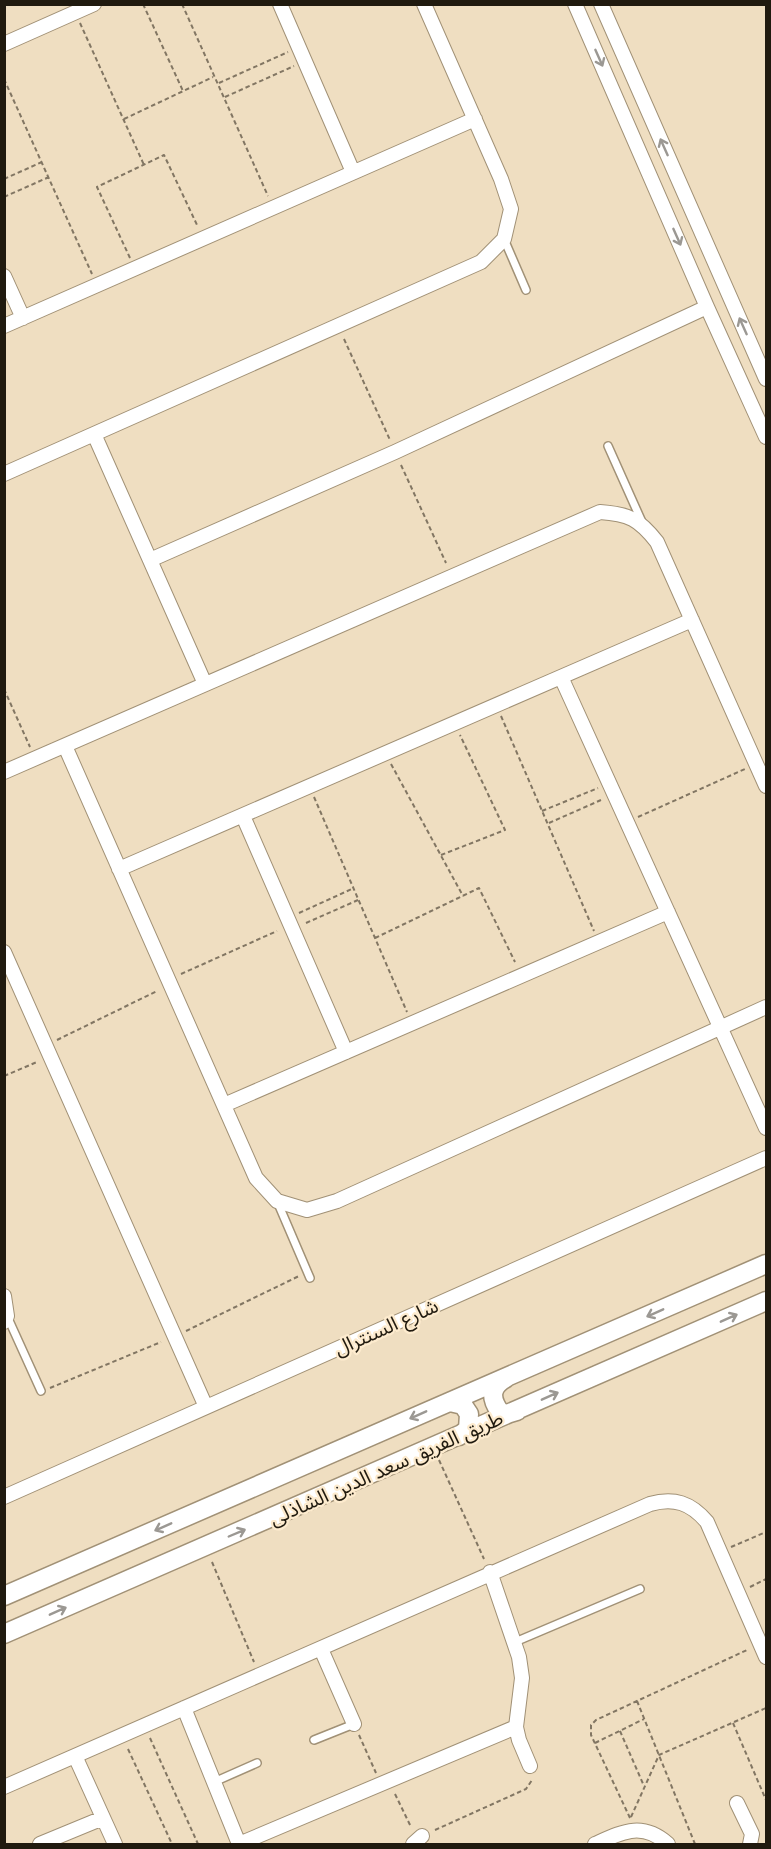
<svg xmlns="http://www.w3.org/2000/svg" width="771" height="1849" font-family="'Varela Round','Noto Sans Arabic',sans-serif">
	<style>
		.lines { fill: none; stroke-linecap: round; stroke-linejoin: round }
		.lane-casing { stroke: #a19176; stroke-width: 10 }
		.street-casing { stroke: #a19176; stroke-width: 16 }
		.secondary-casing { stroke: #a19176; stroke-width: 21 }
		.path { stroke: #827663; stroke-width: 2; stroke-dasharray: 4.5 3; stroke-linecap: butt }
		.lane { stroke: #fff; stroke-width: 7 }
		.street { stroke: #fff; stroke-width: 14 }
		.secondary { stroke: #fff; stroke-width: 18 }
		.oneway { stroke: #9b9893 }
		.labels { text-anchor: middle; stroke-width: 4.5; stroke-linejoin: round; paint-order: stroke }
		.street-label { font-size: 20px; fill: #201a0f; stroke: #fdebce }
	</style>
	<rect width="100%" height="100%" fill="#efdec1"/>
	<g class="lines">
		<g class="lane-casing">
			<path id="lane" d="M504,239l22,51
				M608,446l34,76
				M277,1201l33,77
				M7,1316l34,75
				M515,1642l125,-53
				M314,1740l40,-16
				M214,1782l43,-19"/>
		</g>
		<g class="street-casing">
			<path id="street" d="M280,4l73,168
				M575,4l132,303 59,130
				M601,4l165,375
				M4,44l90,-40
				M4,276l19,42
				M4,326l471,-207
				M94,434l111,250
				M4,474l477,-212 23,-23 7,-30 -10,-30 -77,-175
				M150,560l245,-108 312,-145
				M561,677l205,451
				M65,746l191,432 21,23 30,9 30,-9 429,-194
				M4,772l596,-260c29,2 39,7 57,30l109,244
				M243,816l103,236
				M119,869l573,-249
				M4,952l202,455
				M224,1105l444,-193
				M4,1296l3,20 -3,6
				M4,1497l762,-339
				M490,1572l29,85 3,21 -6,49 3,13 11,26
				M321,1649l33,75
				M184,1708l55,136 277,-117
				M75,1756l40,88
				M4,1787l646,-283c24,-7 41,-1 57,18l59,135
				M737,1803l15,31 -2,10
				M40,1844l63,-26
				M413,1844l9,-8
				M595,1844c27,-12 47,-23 73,0"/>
		</g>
		<g class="secondary-casing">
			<path id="secondary" d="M506,1378c-16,9 -16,20 -6,34l7,2 10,-3
				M450,1402l13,3 6,9 -1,15 -9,7
				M4,1596l762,-332
				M4,1634l762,-333"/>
		</g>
		<path class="path" d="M143,4l40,87
			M182,4l86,192
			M80,23l64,142
			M4,79l88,195
			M219,83l69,-31
			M225,97l69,-31
			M124,119l89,-42
			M4,179l38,-17
			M4,197l45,-20
			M130,258l-33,-71 67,-32 34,72
			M344,339l46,101
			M401,465l45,98
			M4,689l26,58
			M501,716l93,215
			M391,764l72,132
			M314,797l93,215
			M542,811l56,-23
			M638,817l107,-48
			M549,823l52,-23
			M441,855l64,-25 -45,-95
			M299,913l55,-25
			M306,923l52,-23
			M375,938l104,-50 36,74
			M181,974l96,-43
			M57,1040l100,-49
			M4,1076l33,-14
			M186,1331l113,-55
			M50,1388l111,-46
			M439,1460l45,99
			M731,1547l35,-15
			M212,1562l42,100
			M750,1587l16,-8
			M637,1701l58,143
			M733,1723l33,77
			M620,1731l24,55
			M359,1735l17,38
			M150,1738l48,106
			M595,1743l49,-24
			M128,1749l44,95
			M395,1794l16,33
			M631,1817l28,-62 107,-47
			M630,1818l-39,-83v-10l5,-5 151,-70
			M435,1830l91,-41 6,-9"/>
		<use href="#lane" class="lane"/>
		<use href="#street" class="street"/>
		<use href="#secondary" class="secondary"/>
	</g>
	<defs><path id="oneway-shaft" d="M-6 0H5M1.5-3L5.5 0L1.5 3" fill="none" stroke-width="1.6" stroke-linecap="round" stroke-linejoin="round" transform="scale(1.5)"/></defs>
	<g class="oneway">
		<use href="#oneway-shaft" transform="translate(599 58) rotate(66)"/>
		<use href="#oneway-shaft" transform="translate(664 147) rotate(-114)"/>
		<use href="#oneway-shaft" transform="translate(677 237) rotate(66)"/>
		<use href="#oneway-shaft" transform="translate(743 326) rotate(-114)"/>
		<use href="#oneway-shaft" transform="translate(655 1313) rotate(156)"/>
		<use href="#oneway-shaft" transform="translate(729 1318) rotate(-24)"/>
		<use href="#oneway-shaft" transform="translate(550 1396) rotate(-24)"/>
		<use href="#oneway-shaft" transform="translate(418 1415) rotate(156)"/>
		<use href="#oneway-shaft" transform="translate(163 1527) rotate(156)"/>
		<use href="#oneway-shaft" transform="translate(237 1533) rotate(-23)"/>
		<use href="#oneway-shaft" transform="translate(58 1611) rotate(-24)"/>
	</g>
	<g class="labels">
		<g class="street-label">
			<text transform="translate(386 1327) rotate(-24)" y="7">شارع السنترال</text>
			<text transform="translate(386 1468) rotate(-24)" y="7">طريق الفريق سعد الدين الشاذلى</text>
		</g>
	</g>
	<rect width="771" height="1849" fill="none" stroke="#201a0f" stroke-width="12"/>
</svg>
